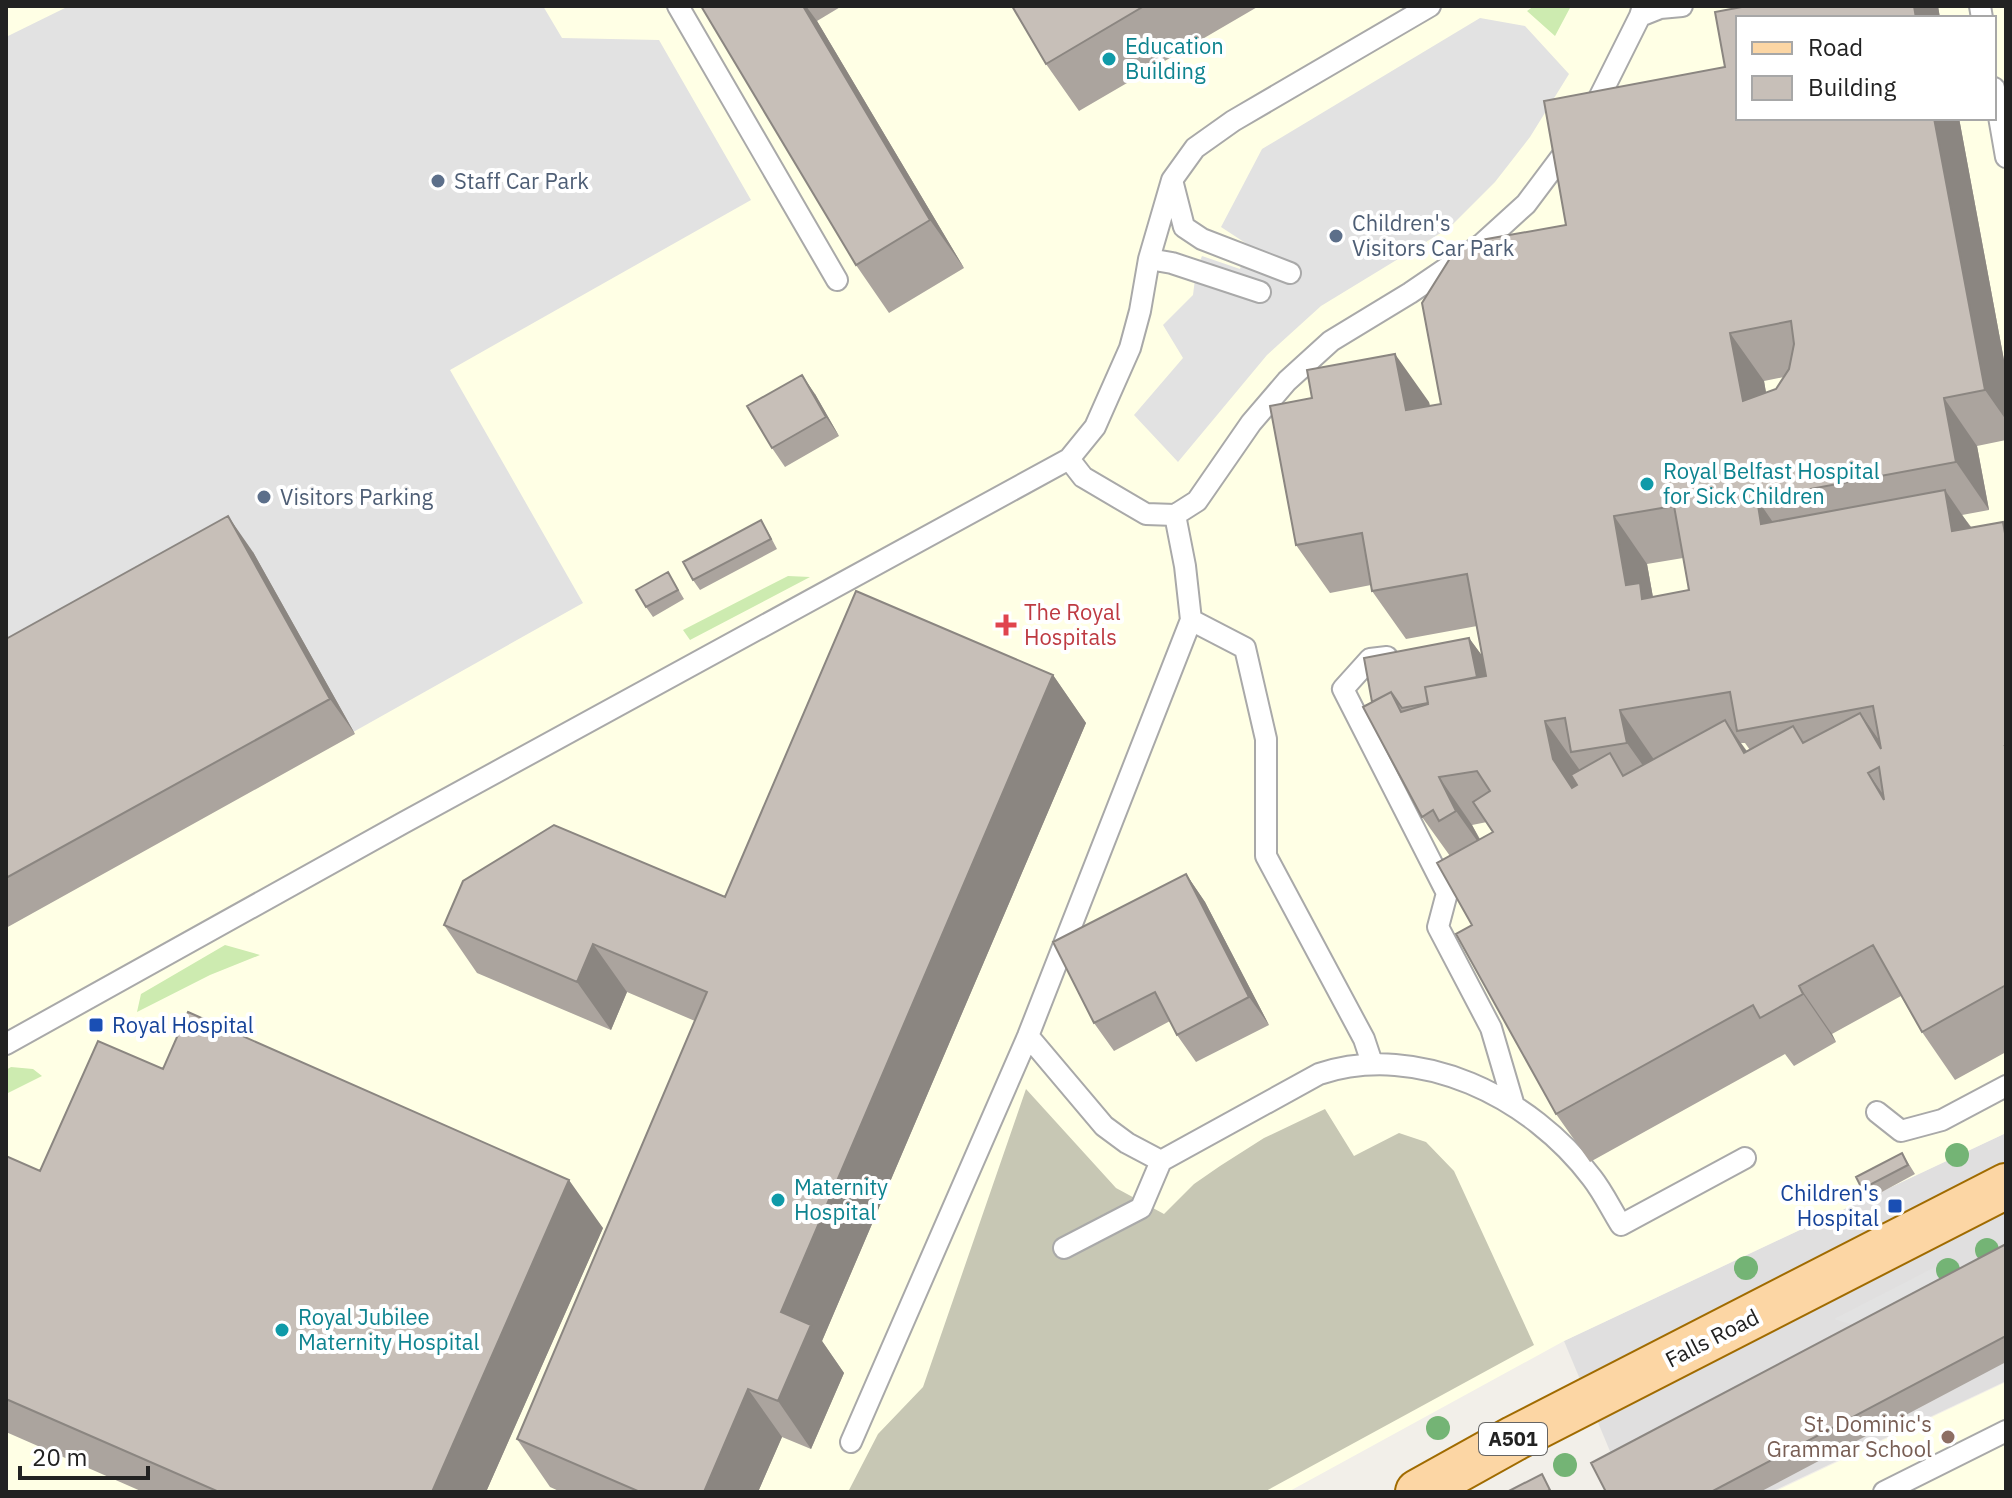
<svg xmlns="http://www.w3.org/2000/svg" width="2012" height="1498" font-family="'IBM Plex Sans',sans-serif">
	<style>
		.residential { fill: #e0dfdf }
		.education { fill: #ffffe5; fill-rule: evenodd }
		.construction { fill: #c7c7b4 }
		.grass { fill: #cdebb0 }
		.parking { fill: #e2e2e2 }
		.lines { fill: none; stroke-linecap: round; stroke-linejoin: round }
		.lane-casing { stroke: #a9a9a9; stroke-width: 24 }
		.primary-casing { stroke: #a06b00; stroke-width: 48 }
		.lane { stroke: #fff; stroke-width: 20 }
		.primary { stroke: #fcd6a4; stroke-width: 44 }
		.tree { fill: #74b475 }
		.wall { fill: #aba49e; fill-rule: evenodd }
		.shaded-wall { fill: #8b8681 }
		.building { fill: #c7bfb8; stroke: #8b8681; stroke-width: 2; fill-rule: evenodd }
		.culture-dot { fill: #0f9aa8; stroke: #fff; stroke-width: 3 }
		.service-dot { fill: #5c6f8a; stroke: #fff; stroke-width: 3 }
		.health-dot { fill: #e0444e; stroke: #fff; stroke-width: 3 }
		.transit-dot { fill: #1a4fb4; stroke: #fff; stroke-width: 3 }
		.education-dot { fill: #8d6e63; stroke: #fff; stroke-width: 3 }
		.labels { text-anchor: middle; stroke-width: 8; stroke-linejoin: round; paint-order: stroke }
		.shield { fill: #fff; stroke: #646464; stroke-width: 2 }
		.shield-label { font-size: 20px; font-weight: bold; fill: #222 }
		.culture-label { font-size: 22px; fill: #0d838f; stroke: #fff; text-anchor: start }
		.service-label { font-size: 22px; fill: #4e5e75; stroke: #fff; text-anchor: start }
		.health-label { font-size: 22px; fill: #be3a42; stroke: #fff; text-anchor: start }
		.transit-label { font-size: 22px; fill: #164399; stroke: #fff; text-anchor: start }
		.street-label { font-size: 22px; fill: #222; stroke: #fff }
		.education-label { font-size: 22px; fill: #785e54; stroke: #fff; text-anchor: end }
	</style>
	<rect width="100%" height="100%" fill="#f2efe9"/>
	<path class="residential" d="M2006,1133v248l-235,111h-144l-63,-151z"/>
	<path class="education" d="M6,6h2000v1127l-442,208 -276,151h-1282zM1738,18h256v100h-256z
		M2006,1382v110h-232z"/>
	<path class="construction" d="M1026,1089l90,99 48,26 30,-30 26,-18 44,-28 61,-29 29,47 45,-23 27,9 28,29 80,174 -270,147h-416l30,-58 45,-47z"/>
	<path class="grass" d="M1534,6h37l-16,30 -28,-25z
		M788,576l22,1 -120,63 -7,-10z
		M225,945l35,10 -50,20 -73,37 4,-18z
		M11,1067l22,2 9,7 -36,18v-24z"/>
	<path class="parking" d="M69,6h474l19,32 97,2 92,160 -301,170 133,233 -577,324v-890z
		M1480,18l45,8 44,48 -39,63 -35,45 -46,46 -128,78 -54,49 -89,107 -44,-47 49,-57 -20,-33 30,-30 3,-24 6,-15 38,13 7,-25 -26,-17 41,-78z
		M1943,1263v19l-86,44 -23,-7z"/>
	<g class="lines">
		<g class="lane-casing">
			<path id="lane" d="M678,6l159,274
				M1980,6l2,12
				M1640,16l20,-8 22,-2
				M1994,88l12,69
				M1591,114l49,-98 3,-10
				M1172,180l12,47 18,12 88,34
				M1149,259l23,4 88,29
				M1069,459l14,18 63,37 29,1 22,-14 54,-78 36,-42 44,-40 79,-48 72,-49 44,-40 45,-60
				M1191,620l54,28 21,91v117l98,183 8,24
				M1387,657l-17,2 -27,30 104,204 -9,34 53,101 23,78
				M1028,1036l76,90 23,17 34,18 -20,47 -77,40
				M6,1044l397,-221 666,-364 26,-32 35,-79 10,-37 9,-52 23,-79 23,-32 38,-27 197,-115
				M1877,1112l24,19 41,-11 64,-34
				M1161,1161l158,-87c100,-33 212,23 273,104 11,14 19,31 29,47l124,-67
				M851,1442l177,-406 163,-416 -6,-54 -10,-51
				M1884,1492l122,-61"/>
		</g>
		<g class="primary-casing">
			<path id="primary" d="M1418,1492l97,-54 491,-252"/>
		</g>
		<use href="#lane" class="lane"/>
		<use href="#primary" class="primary"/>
	</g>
	<g class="tree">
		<circle cx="1957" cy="1155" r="12"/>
		<circle cx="1987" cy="1250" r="12"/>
		<circle cx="1746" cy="1268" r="12"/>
		<circle cx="1948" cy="1270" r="12"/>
		<circle cx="1438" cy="1428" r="12"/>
		<circle cx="1565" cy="1465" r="12"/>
	</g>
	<path class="wall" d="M701,6h141l-25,15 147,247 -75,45 -33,-48z
		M1012,6h247l-180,105 -33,-47z
		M1747,6h191l2,12 -202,100h221l47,253v69l-29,6 12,64 -27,5 10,13 31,-6 3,5v525l-51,28 -33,-48 -21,-36 -69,38 4,8 -42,24 -9,-12 -195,108 -34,-48 -84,-189 -22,-69 -28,-39 -50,-115 97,-64 14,19 -6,-31 -71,13 -34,-48 -1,-6 -41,8 -34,-48 133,-143 1,4 11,-2 125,-179 159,-158zM1784,377l-8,12 -10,4 -2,-12zM1683,558l6,32 -36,7 -6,-33zM1741,743h4l5,7 -3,1zM1487,822l6,10 -13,7 -8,-14z
		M815,394l24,42 -54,31 -13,-19z
		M767,530l10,19 -77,41 -7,-10z
		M253,552l102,182 -349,194v-289z
		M668,572l16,27 -31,18 -7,-10z
		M1053,675l33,48 -264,618 22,32 -33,76 -29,-12 -24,55h-197l-11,-5 -33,-48 178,-418 -68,-29 -16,38 -134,-57 -33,-48 281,-28z
		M1186,874l19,28 64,123 -73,37 -19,-27 -7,-14 -56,30 -20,-28z
		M163,1069l440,159 -117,264h-343l-137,-60v-276l34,15z
		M1902,1153l13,21 -46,25 -7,-10z
		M2006,1244v118l-246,130h-154z"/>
	<path class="shaded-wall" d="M803,6h3l11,15 147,247 -34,-48z
		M1914,6h24l2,12h-24z
		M1934,118h25l47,253v49l-21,-30z
		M1730,333l34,48 12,68 -33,-48z
		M1395,354l34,48 10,56 -33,-48z
		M802,375l13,19 24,42 -13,-19z
		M1944,398l33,48 12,64 -33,-48z
		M1945,490l33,48 -26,-7z
		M1757,499l33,48 -29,-23z
		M228,516l25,36 102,182 -25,-35z
		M1614,516l33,48 10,56 -31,-35z
		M1469,638l14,19 10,56 -13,-19z
		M1053,675l33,48 -264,618 22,32 -33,76 -33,-48 3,-89z
		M1620,710l33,48 8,33 -34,-48z
		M1860,713l33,47 -12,-11z
		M1725,720l33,48 -14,-15z
		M1545,721l34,48 8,38 -15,-19 -19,-29z
		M1868,773l34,48 -18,-21z
		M1439,777l33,48 18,34 -34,-48z
		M1186,874l19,28 64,123 -20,-28z
		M593,944l34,48 -16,38 -34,-48z
		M1799,986l33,48 4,8 -33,-48z
		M569,1180l34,48 -117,264h-54z
		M748,1389l34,48 -24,55h-54z"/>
	<path class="building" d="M701,6h102l127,214 -74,45z
		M1012,6h132l-98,58z
		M1747,6h167l2,12h-178v100h196l51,272 -41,8 12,64 -199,37 4,25 184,-34 7,41 51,-9 3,17v207h-1l1,2v237l-84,47 -49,-87 -74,41 4,8 -43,24 -7,-13 -197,109 -100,-180 16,-9 -35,-62 56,-31 -20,-30 17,-11 -13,-20 -38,6 17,34 -17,10 -6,-11 -11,7 -59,-110 28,-15 10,20 27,-8 -3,-17 61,-11 -19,-102 -95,17 -10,-58 -66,12 -26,-139 42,-8 -5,-28 88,-16 11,56 35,-6 -19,-101 37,-59 107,-19 -22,-124 181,-34 -10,-55zM1791,321l3,23 -5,25 -13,20 -33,12 -13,-68zM1674,506l15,84 -47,9 -2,-16 -14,2 -12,-69zM1730,692l7,39 136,-25 8,43 -21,-36 -57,30 -10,-17 -49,27 -19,-33 -102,56 -13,-23 -39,22 6,10 -5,3 -19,-29 -8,-38 20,-3 6,34 56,-9 -7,-33zM1879,767l5,33 -16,-27z
		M802,375l24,42 -54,31 -25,-42z
		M228,516l102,183 -324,179v-239z
		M761,520l10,19 -78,41 -10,-18z
		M668,572l10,18 -32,17 -10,-17z
		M856,591l197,84 -272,637 30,13 -33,76 -30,-12 -44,103h-64l-123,-53 190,-447 -114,-48 -16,38 -133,-57 19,-44 91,-56 171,72z
		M1469,638l8,39 -52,10 3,16 -26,5 -11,-16 -19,10 -8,-44z
		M1186,874l63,123 -72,38 -22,-43 -61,31 -41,-81z
		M188,1012l381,168 -137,312h-213l-213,-93v-243l34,15 58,-130 65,28z
		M1902,1153l6,12 -46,24 -6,-12z
		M2006,1244v92l-295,156h-105l-15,-29z
		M1542,1474l8,16 -4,2h-39z"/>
	<g class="culture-dot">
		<circle cx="1109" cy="59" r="8"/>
		<circle cx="1647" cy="484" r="8"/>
		<circle cx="778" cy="1200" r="8"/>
		<circle cx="282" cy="1330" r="8"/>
	</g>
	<g class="service-dot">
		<circle cx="438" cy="181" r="8"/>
		<circle cx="1336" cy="236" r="8"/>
		<circle cx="264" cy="497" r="8"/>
	</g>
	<path class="health-dot" d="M1002 613h8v8h8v8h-8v8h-8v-8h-8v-8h8z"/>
	<g class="transit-dot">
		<rect x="88" y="1017" width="16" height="16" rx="4"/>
		<rect x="1887" y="1198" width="16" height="16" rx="4"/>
	</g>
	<circle class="education-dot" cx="1948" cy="1437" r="8"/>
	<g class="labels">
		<rect class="shield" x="1479" y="1423" width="68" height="32" rx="6"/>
		<g class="shield-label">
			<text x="1513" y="1446">A501</text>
		</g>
		<g class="culture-label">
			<text x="1125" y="54">Education<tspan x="1125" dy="25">Building</tspan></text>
			<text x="1663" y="479">Royal Belfast Hospital<tspan x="1663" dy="25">for Sick Children</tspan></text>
			<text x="794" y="1195">Maternity<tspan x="794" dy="25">Hospital</tspan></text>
			<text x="298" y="1325">Royal Jubilee<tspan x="298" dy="25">Maternity Hospital</tspan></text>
		</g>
		<g class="service-label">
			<text x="454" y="189">Staff Car Park</text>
			<text x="1352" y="231">Children's<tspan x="1352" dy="25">Visitors Car Park</tspan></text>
			<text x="280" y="505">Visitors Parking</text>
		</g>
		<g class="health-label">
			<text x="1024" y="620">The Royal<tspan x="1024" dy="25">Hospitals</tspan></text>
		</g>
		<g class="transit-label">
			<text x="112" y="1033">Royal Hospital</text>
			<text x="1879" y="1201" text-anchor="end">Children's<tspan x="1879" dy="25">Hospital</tspan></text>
		</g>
		<g class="street-label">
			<text transform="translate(1712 1338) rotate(-27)" y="8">Falls Road</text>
		</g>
		<g class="education-label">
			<text x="1932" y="1432">St. Dominic's<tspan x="1932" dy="25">Grammar School</tspan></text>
		</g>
	</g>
	<rect width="2012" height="1498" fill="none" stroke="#222222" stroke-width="16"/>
	<rect x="1736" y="16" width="260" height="104" fill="#ffffff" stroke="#a7a7a7" stroke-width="2"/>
	<rect x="1752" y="42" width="40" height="12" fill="#fcd6a4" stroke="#a7a7a7" stroke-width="2"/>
	<text x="1808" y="56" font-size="24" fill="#222222">Road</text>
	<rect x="1752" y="76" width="40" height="24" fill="#c7bfb8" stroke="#a7a7a7" stroke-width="2"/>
	<text x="1808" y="96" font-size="24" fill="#222222">Building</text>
	<path d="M20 1466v12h128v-12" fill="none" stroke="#222222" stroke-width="4"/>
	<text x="32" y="1466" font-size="24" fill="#222222" stroke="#ffffff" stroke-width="6" paint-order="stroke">20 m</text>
</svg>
